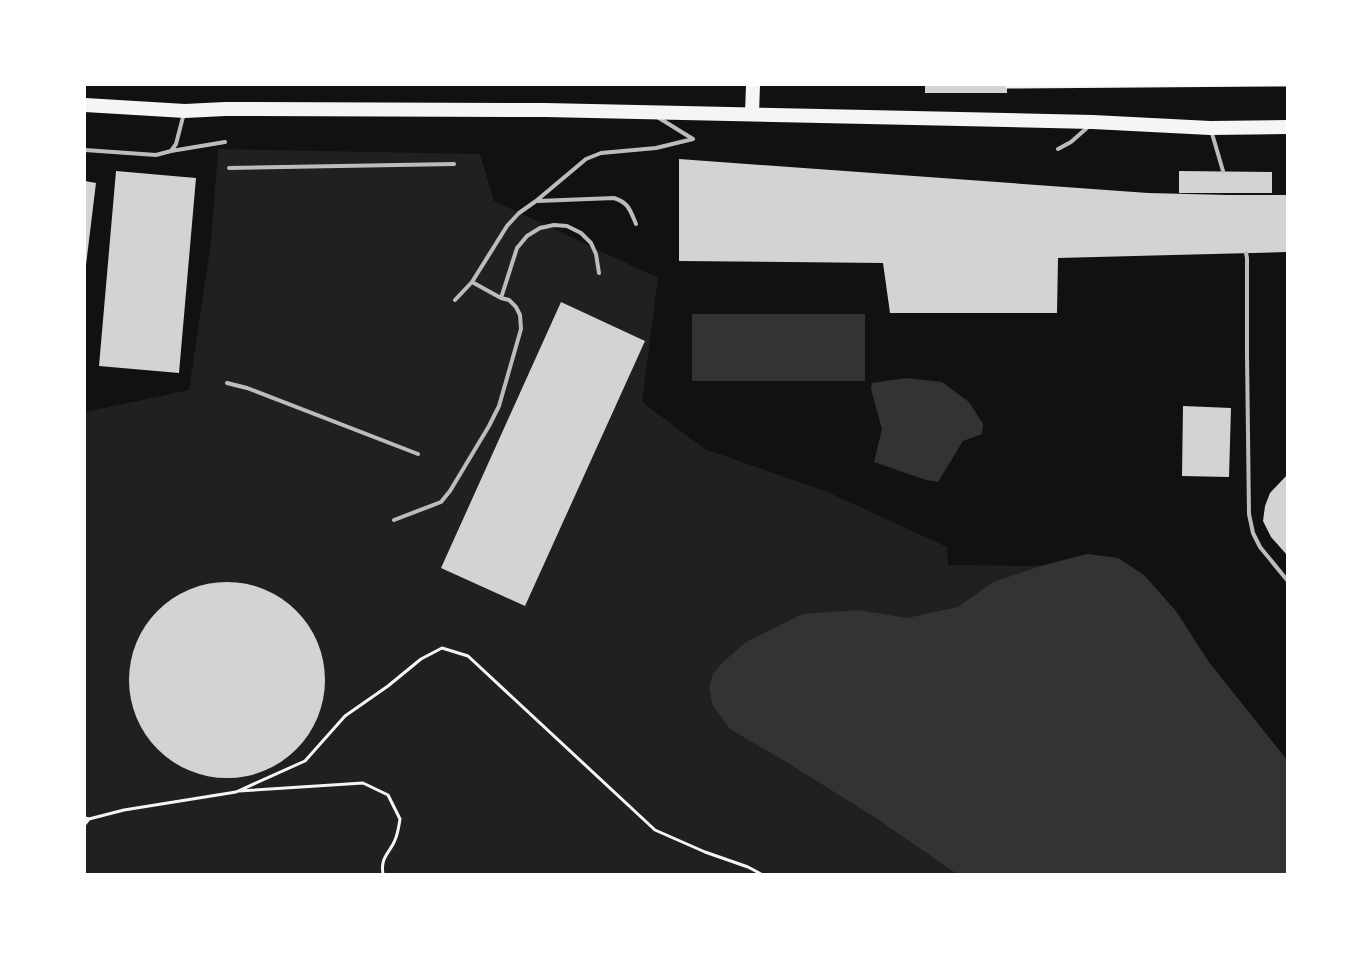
<svg xmlns="http://www.w3.org/2000/svg" width="1372" height="959" font-family="Commissioner,sans-serif">
	<style>
		.green { fill: #202020 }
		.water { fill: #333 }
		.building { fill: #d3d3d3 }
		.lines { fill: none; stroke-linecap: round; stroke-linejoin: round }
		.path { stroke: #f5f5f5; stroke-width: 3 }
		.service { stroke: #bcbcbc; stroke-width: 4 }
		.trunk { stroke: #f5f5f5; stroke-width: 14 }
	</style>
	<rect width="100%" height="100%" fill="#111"/>
	<path class="green" d="M218,149l262,5 14,47 164,77 -16,124 63,47 120,42 122,56 1,18 93,1 46,-12 31,4 26,17 32,36 32,50 79,99v114h-1202v-462l104,-22 22,-148z"/>
	<path class="water" d="M692,314h173v67h-173z
		M906,378l36,4 27,20 14,22 -1,10 -19,7 -25,41 -12,-2 -52,-18 8,-33 -11,-40 1,-6z
		M1087,554l31,4 26,17 32,36 32,50 79,99v114h-330l-81,-56 -93,-58 -53,-31 -18,-25 -3,-17 4,-13 8,-10 25,-22 57,-28 55,-4 49,8 51,-11 35,-25 48,-16z"/>
	<path class="building" d="M925,85h82v8h-82z
		M679,159l469,34 80,2h59v57l-229,6 -1,55h-167l-7,-50 -204,-2z
		M116,171l80,7 -17,195 -80,-7z
		M1179,171l93,1v21h-93z
		M85,181l11,2 -10,82h-1z
		M561,302l84,39 -120,265 -84,-38z
		M1183,406l48,2 -2,69 -47,-1z
		M1287,475v80l-16,-18 -8,-16 2,-15 5,-13z
		M129 680a98 98 0 1 1 196 0a98 98 0 1 1-196 0Z"/>
	<g class="lines">
		<path class="path" d="M1007,87l280,-2
			M239,791l124,-8 25,12 12,24c-1,7 -2,14 -5,21 -5,13 -15,17 -12,34
			M85,818l4,1 35,-9 112,-18 69,-31 40,-45 43,-30 33,-27 21,-11 26,8 187,174 50,22 43,15 13,7
			M85,824l4,-5"/>
		<path class="service" d="M659,118l34,21
			M1211,130l12,41
			M1058,149l13,-7 17,-15
			M85,150l71,5 15,-4 5,-7 8,-31
			M171,151l54,-9
			M229,168l225,-4
			M538,201l76,-3c15,5 16,12 22,26
			M1246,253l1,5v97l2,159 4,19 7,14 27,33
			M501,298l16,-50 10,-12 13,-8 14,-3 13,1 14,7 10,10 5,11 3,19
			M455,300l17,-18 35,-56 12,-13 17,-12 50,-42 15,-6 55,-5 37,-9
			M227,383l20,5 171,66
			M394,520l47,-18 9,-11 39,-65 10,-20 22,-77 -1,-14 -4,-8 -7,-7 -8,-2 -29,-16"/>
		<path class="trunk" d="M85,105l100,6 40,-2 320,1 548,12 117,6 77,-1
			M752,114l1,-29"/>
	</g>
	<rect width="1372" height="959" fill="none" stroke="#ffffff" stroke-width="172"/>
</svg>
